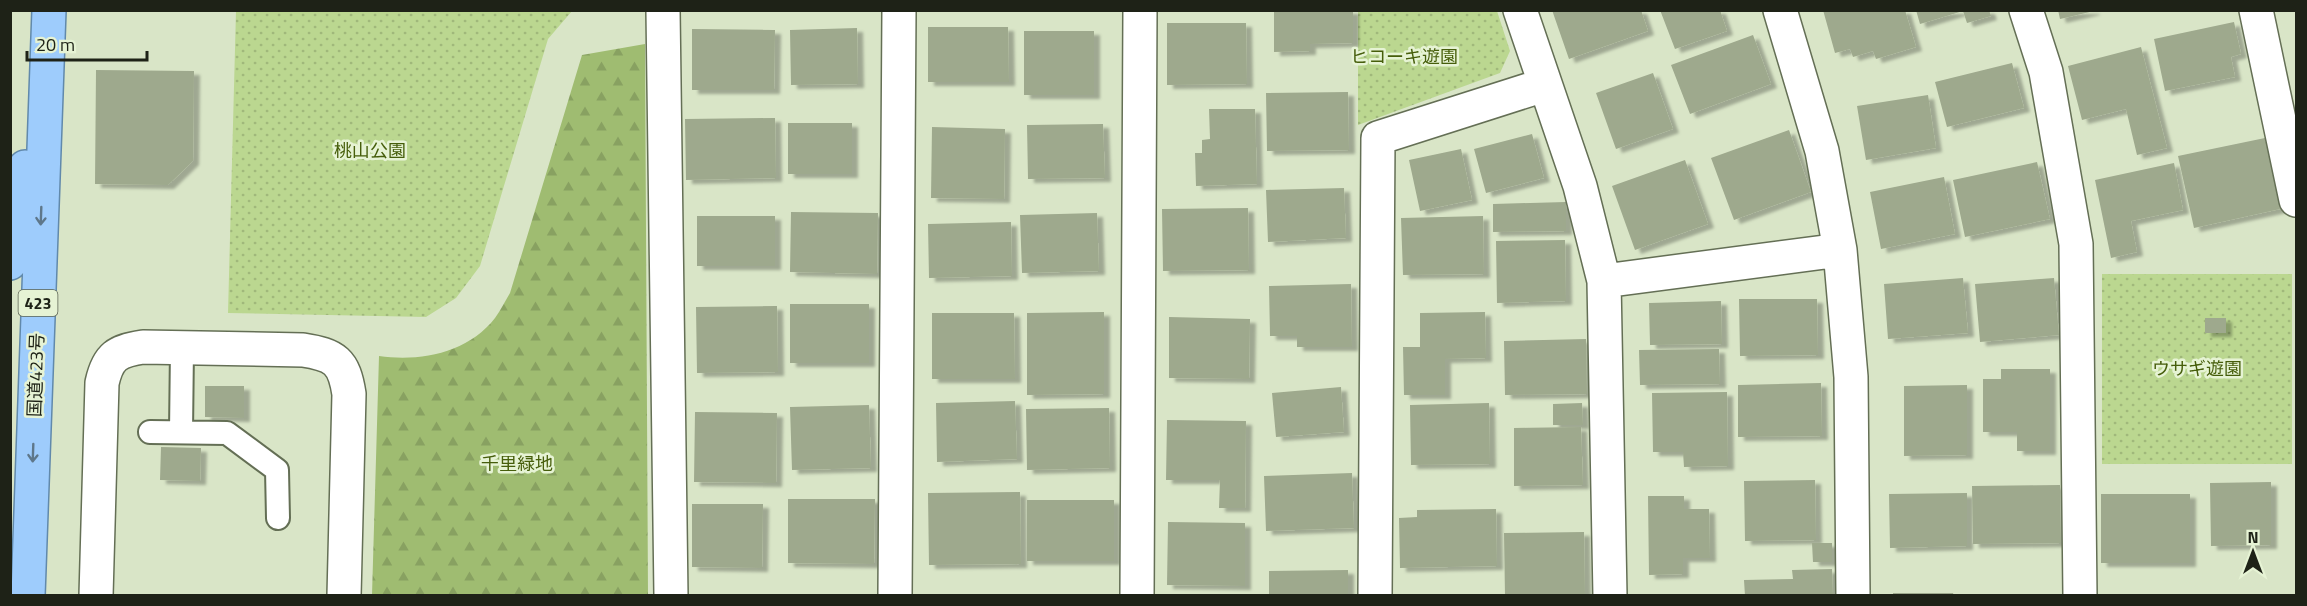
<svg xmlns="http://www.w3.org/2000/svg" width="2307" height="606" font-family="'Titillium Web','Noto Sans JP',sans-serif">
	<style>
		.forest { fill: url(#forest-firs) }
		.park { fill: url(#park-dots) }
		.building { fill: #9ea98d; filter: url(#shadow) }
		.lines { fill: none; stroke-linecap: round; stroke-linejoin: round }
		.service-casing { stroke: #646f55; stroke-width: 26 }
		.minor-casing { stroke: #646f55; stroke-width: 36 }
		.trunk-casing { stroke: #6189ab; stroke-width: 36 }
		.service { stroke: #fff; stroke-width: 22 }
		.minor { stroke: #fff; stroke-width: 33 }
		.trunk { stroke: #9eccfc; stroke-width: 33 }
		.oneway { stroke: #5e778a }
		.labels { text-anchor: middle; stroke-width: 5; stroke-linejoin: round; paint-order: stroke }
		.shield { fill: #e6f3d4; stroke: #5a6150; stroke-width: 1.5 }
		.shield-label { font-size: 16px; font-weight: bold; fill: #1e2217 }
		.park-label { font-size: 18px; fill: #465e0b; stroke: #e6f3d4 }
		.street-label { font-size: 18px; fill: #1e2217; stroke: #e6f3d4 }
	</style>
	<defs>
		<pattern id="forest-firs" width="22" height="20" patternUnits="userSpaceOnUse" patternTransform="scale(1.5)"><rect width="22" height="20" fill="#9fbc71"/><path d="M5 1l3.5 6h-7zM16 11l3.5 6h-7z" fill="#88a161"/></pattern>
		<pattern id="park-dots" width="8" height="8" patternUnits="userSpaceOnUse" patternTransform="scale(1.5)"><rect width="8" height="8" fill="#bbd790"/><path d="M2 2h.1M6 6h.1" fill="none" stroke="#a0b87b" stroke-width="1.8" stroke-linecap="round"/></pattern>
		<filter id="shadow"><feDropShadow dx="6" dy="4" stdDeviation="1.5" flood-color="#0004"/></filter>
	</defs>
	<rect width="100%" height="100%" fill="#d9e5c7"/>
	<path class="forest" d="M645,44l3,551h-276l7,-239c41,6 89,-3 116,-38 6,-8 10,-17 15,-25l72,-238z"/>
	<path class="park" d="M236,11h336l-24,28 -68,227 -24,32 -30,19 -198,-4z
		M1358,11h139l13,40 -10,22 -142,52z
		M2102,274h190v190h-190z"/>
	<path class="building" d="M1274,10h79v33l-43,1v7l-36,1z
		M1552,10h89l7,21 -79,28z
		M1660,10h60l7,21 -52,18z
		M1823,10h82l11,37 -40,12 -3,-8 -20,6 -3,-8 -15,4z
		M1916,10h73l2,6 -24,7 -4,-12 -43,13z
		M2058,10h36v1l-34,8z
		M2234,22l7,32 -10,3 4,20 -70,14 -11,-52z
		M1167,23h79l1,61 -80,1z
		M928,27h80l1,55h-81z
		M857,28l1,56 -67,1 -1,-55z
		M692,29l83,1 -1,60h-82z
		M1024,31h70v64h-70z
		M1753,35l18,49 -81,30 -19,-49z
		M2141,47l26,101 -30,7 -11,-46 -44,11 -14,-54z
		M2012,63l12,45 -77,19 -12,-45z
		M96,70l98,1 -1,90 -25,24 -73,-1z
		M1653,73l20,56 -57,20 -20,-56z
		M1348,92l1,58 -82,1 -1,-58z
		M1928,95l8,53 -70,12 -9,-54z
		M1209,109h46l2,75 -61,2 -1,-33h7v-13l8,-1z
		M775,118l1,60 -90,2 -1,-61z
		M788,123h64v51h-64z
		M1103,124l2,54 -77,1 -1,-54z
		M932,127l73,2 -1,70 -73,-1z
		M1789,130l22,62 -77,28 -23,-62z
		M1532,134l12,44 -58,15 -12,-44z
		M2265,138l15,71 -86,19 -16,-72z
		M1461,149l11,51 -52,11 -11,-51z
		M1685,160l23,64 -73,26 -23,-64z
		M2037,162l13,57 -85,18 -12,-57z
		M2174,163l9,47 -52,11 6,31 -26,6 -16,-78z
		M1944,177l11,57 -74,15 -11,-57z
		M1344,188l2,50 -78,4 -2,-52z
		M1566,202v29l-73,1v-28z
		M1248,208l1,62 -86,1 -1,-62z
		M791,212l87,1 -1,61 -87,-2z
		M1097,213l2,58 -77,2 -2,-58z
		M697,216h78v50h-78z
		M1483,216l1,58 -81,1 -2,-57z
		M1011,222l1,54 -83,2 -1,-54z
		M1565,240l1,61 -69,2 -1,-62z
		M1963,278l5,55 -80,6 -4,-55z
		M2054,278l5,57 -79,7 -5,-58z
		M1351,284l1,63h-55v-11h-27l-1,-50z
		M1739,299h78l1,56 -78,1z
		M1721,301l1,43 -72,1 -1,-42z
		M790,304h79v59h-79z
		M777,306l1,66 -81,1 -1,-66z
		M1104,312v82l-77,1v-82z
		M1485,312l1,46 -41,1v36h-41l-1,-48h17v-34z
		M932,313h82l1,66h-83z
		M1169,317l81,2 -1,60 -80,-1z
		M2205,318h21v15h-21z
		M1586,339l1,55 -82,1 -1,-54z
		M1719,349l1,35 -80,1 -1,-35z
		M2001,369h49v82h-33v-19h-34v-53h18z
		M1821,383l1,53 -84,1v-52z
		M1967,385v70l-63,1v-70z
		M205,386h39v32l-39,-1z
		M1341,387l3,45 -68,5 -4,-44z
		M1727,392l1,74 -44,1 -1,-15h-30l-1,-59z
		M1015,401l2,58 -80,3 -1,-59z
		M1489,403l1,61 -79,1 -1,-60z
		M1582,403l1,22h-30v-21z
		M869,405l2,63 -79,2 -2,-63z
		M1109,408l1,60 -83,2 -1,-61z
		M695,412l82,1 -1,70 -82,-1z
		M1167,420l79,1 -1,87h-26l1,-28h-54z
		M1581,427l2,58 -69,1v-58z
		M161,447l40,1 -1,33 -40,-1z
		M1352,473l2,55 -88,3 -2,-55z
		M1815,480l1,60 -71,1 -1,-60z
		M2271,482v63l-60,1 -1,-63z
		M2060,485l1,58 -88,1 -1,-58z
		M1020,492l1,72 -92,1 -1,-72z
		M1967,493v53l-77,2 -1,-54z
		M2101,494h89v69h-89z
		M1648,496h36v13h25l1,49h-27v16l-34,1z
		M788,499h87l-1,65 -86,-1z
		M1027,500h87v61h-87z
		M692,504h71l-1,64 -70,-1z
		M1496,509l1,57 -97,2 -1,-50 18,-1v-7z
		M1168,522l77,1v63l-78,-1z
		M1584,532l1,64h-80l-1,-63z
		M1812,543h20v19h-19z
		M1832,569l1,27h-88l-1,-16 49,-1 -1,-9z
		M1348,570v26h-79v-25z
		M1893,593h60l1,3h-61z"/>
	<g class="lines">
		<g class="service-casing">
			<path id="service" d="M150,432l77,1 50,37 1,48
				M181,432l1,-84"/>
		</g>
		<g class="minor-casing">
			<path id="minor" d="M663,10l8,586
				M1520,10l60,176 24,95 6,315
				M1780,10l42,141 18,99 11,127 2,219
				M2026,10l20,62 30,172 4,352
				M2256,10l40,190
				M1604,281l236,-31
				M96,596l6,-213c6,-27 15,-32 41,-36l160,3c32,5 41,11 46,44l-5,202
				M895,596l4,-586
				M1137,596l3,-586
				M1375,596l3,-458 166,-53"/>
		</g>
		<g class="trunk-casing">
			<path id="trunk" d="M10,263l15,-96
				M28,596l21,-586"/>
		</g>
		<use href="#service" class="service"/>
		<use href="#minor" class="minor"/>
		<use href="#trunk" class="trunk"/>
	</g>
	<defs><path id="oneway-shaft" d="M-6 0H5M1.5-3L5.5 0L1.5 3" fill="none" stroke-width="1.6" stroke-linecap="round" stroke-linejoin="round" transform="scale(1.5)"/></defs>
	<g class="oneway">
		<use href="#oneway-shaft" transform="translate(41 216) rotate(92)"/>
		<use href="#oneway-shaft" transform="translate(33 453) rotate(92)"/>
	</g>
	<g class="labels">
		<rect class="shield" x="18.5" y="290" width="39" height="26" rx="4.5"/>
		<g class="shield-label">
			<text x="38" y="309">423</text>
		</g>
		<g class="park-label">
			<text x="1404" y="63">ヒコーキ遊園</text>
			<text x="370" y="157">桃山公園</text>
			<text x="2197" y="375">ウサギ遊園</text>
			<text x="517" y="470">千里緑地</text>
		</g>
		<g class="street-label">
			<text transform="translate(36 375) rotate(-88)" y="6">国道423号</text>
		</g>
	</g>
	<rect width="2307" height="606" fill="none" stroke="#1e2217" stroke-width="24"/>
	<g transform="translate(2253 552)" stroke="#e6f3d4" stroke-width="4.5" paint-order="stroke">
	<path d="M0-4.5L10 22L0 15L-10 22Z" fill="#1e2217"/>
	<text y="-9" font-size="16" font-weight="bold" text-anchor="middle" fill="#1e2217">N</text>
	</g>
	<path d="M27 51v9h120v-9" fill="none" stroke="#1e2217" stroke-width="3"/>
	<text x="36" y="51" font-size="18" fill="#1e2217" stroke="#e6f3d4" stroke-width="4.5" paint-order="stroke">20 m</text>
</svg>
